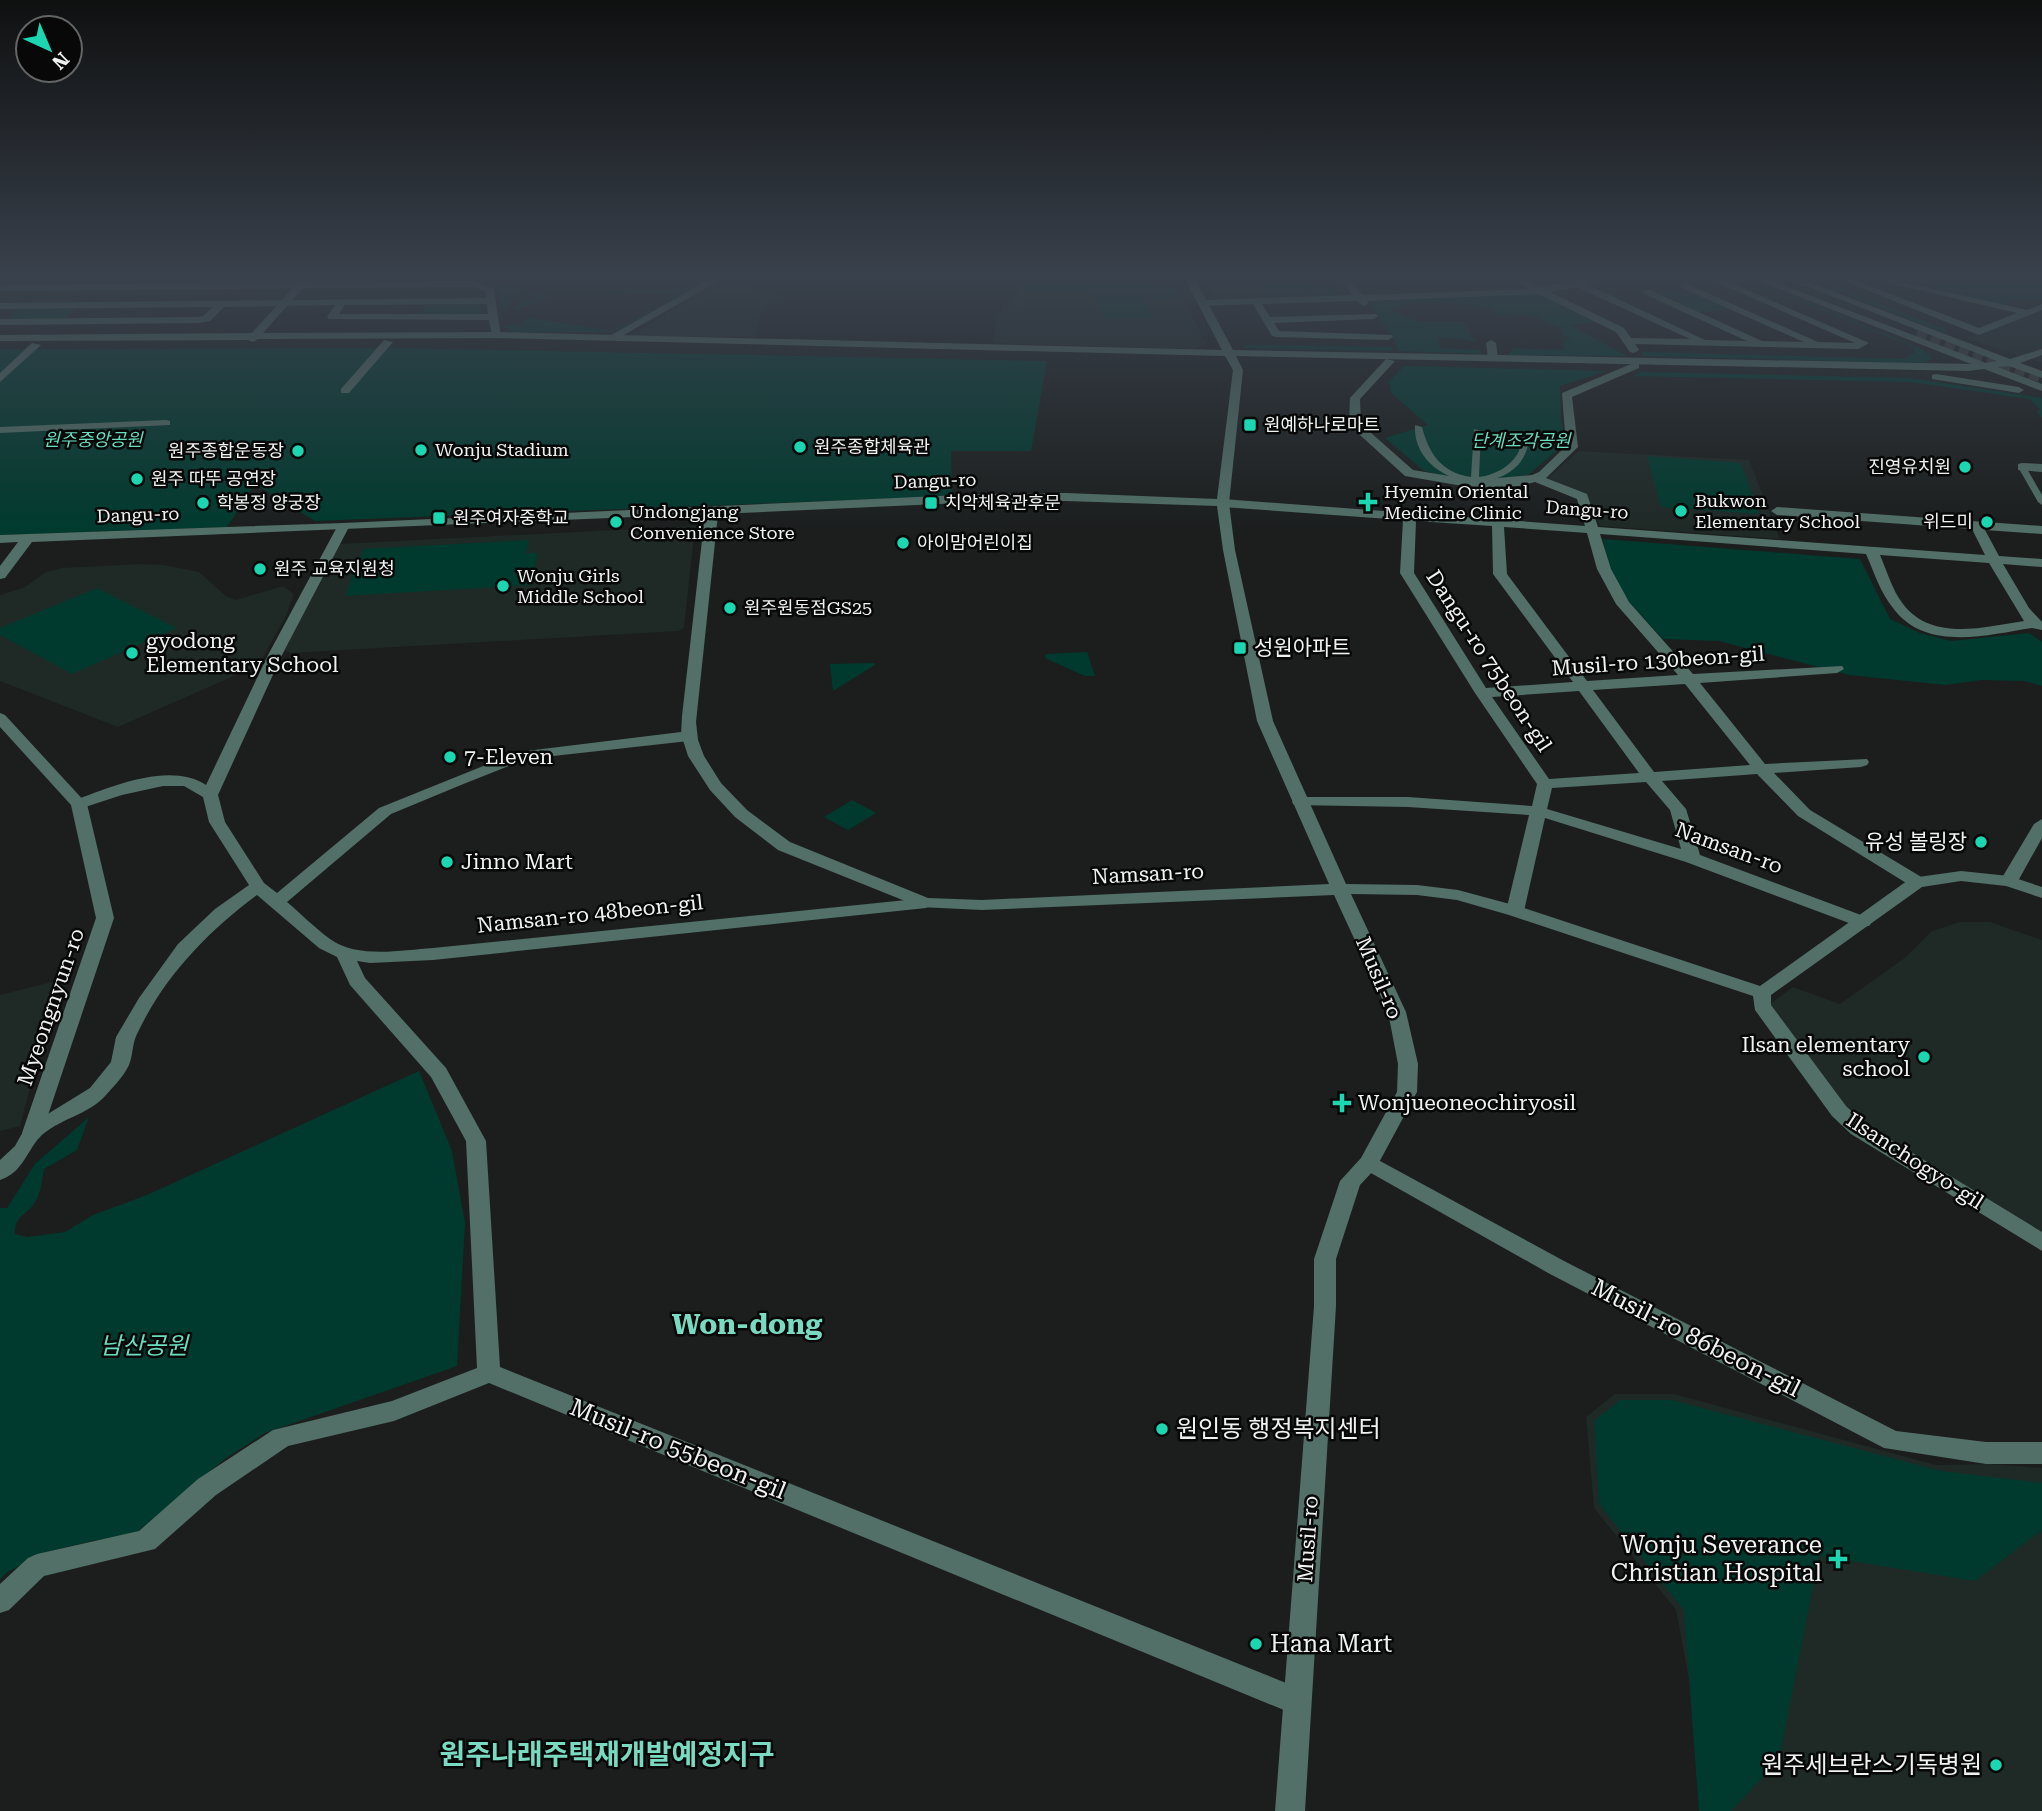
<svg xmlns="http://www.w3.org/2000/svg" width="2042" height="1811" font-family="'Roboto Serif','Noto Sans KR',serif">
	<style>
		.built { fill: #1f2926 }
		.green { fill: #003a2e }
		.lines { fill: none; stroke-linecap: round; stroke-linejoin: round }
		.tertiary-tunnel { stroke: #3b3e3d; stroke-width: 10; stroke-dasharray: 10 5; stroke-linecap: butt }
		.pedestrian { fill: #527067; fill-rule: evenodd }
		.minor { fill: #527067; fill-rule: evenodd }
		.tertiary { fill: #527067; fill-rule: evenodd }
		.poi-dot { fill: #1cd5b1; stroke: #070807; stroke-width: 2.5 }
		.labels { text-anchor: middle; stroke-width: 5; stroke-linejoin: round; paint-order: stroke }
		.far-poi-label { font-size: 18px; fill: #f0f2f1; stroke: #070807; text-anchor: start }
		.far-park-label { font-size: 18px; font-style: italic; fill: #69ddc0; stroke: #070807 }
		.far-street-label { font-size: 18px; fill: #f0f2f1; stroke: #070807 }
		.poi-label { font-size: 21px; fill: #f0f2f1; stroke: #070807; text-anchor: start }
		.street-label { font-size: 21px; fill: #f0f2f1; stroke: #070807 }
		.near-street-label { font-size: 24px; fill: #f0f2f1; stroke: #070807 }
		.near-park-label { font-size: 24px; font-style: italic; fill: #69ddc0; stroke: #070807 }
		.near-poi-label { font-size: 24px; fill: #f0f2f1; stroke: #070807; text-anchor: start }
		.near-quarter-label { font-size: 28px; font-weight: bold; fill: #79dac1; stroke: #070807 }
		.near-neighbourhood-label { font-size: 28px; font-weight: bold; fill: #79dac1; stroke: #070807 }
	</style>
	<rect width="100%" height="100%" fill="#1b1e1d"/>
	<path class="built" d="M1203,279h135l13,16 -135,5z
		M739,285l28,6 13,9 -18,8 -7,29 -127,-1 88,-49z
		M1019,291h68l66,26 -8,-18 37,-2 24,47 -12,5 -200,-6 4,-29 12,-9z
		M2042,309v54l-76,-25z
		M1579,451l170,9 31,79 -180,-13 -15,-31 -37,-17z
		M695,526l-11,102 -6,3 -387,22 -6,-3 54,-106z
		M142,564l22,1 35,7 27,24 10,4 47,-14 11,8 -8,22 -27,49 -141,62 -118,-46v-86l25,-8 21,-15 16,-4z
		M1960,922h30l52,18v292l-179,-104 -93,-119v-5l23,-17 47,17 66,-47 26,-26z
		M59,980l-39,146 -20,5v-136z
		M1615,1394h59l262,71 54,-1 52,4v343h-328l-38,-201 -82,-102 -8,-91z"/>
	<path class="green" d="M413,279h110l-8,11 3,2 161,-3 23,-10h10l-99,53h-100l-11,-6 21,-2 5,-6 84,13 66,-35 -21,-3 -110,-1 -4,8 -29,11 1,-4 20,-11 -22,-2 -3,11 -7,6c-1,-5 -2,-11 -4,-16 -9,-22 -64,-15 -84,-13z
		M1017,279h156l9,18 -37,2 8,18 -48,2 -13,-27 -73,-1z
		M1258,279h67l11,15 -67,2z
		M1744,279h7l171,70 10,9 -6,4 -17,1 -267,-7 1,-4 262,7 10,-7 -2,-5z
		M1807,279h11l129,51 -3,3z
		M1885,279h157v22l-18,-3 -20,7 -73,-15 4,-3z
		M1683,289l44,19v1l-28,4 -43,-20z
		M1538,293l61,29 -29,3 57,31 -119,-1 6,-7 50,2 -1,-6 7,-7 -7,-1 -3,-8c-11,-5 -20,-10 -32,-12 -12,-1 -22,3 -33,-2l-2,-5c-31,-5 -73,-13 -102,1l27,12 45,1 9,11 -3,2 9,5 -40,-4 2,11 40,2 2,4 -83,-3c-4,-13 -22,-36 -30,-50z
		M427,305l51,-1 3,1 -1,10 -62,1z
		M77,308l-13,11 -57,1 13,-11z
		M1242,345l150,2 1,4 -149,-3z
		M401,348l646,13 -16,90h-80l1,45 -637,25 -60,-37 -28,43 -227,8v-186z
		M1404,366l203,5 -47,15 1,33 4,20 -3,2 1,4 -35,30 -57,6 -47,-10 -39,-33 43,-13 -38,-33 1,-6 -3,-3z
		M1641,372l269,6 132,20v20l-6,-7 5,-1 -12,-11 -118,-17 -278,-6z
		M1647,456l94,7 18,51 -98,-7z
		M1603,539l257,20 30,60 30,14 31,8 78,-8 13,9v44l-18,-5 -42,-1 -37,5 -96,-10 -130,-34 -56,-2 -51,-56z
		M529,540l-3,13h12l-7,32 -186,11 18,-47z
		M97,588l80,40 -105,46 -72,-39v-7z
		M1087,652l8,24h-10l-40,-18 1,-4z
		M875,663v2l-42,26 -3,-27z
		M852,800l24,13 -28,17 -24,-13z
		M419,1071l33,80 13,72 -8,143 -192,67 -39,25 -94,78 -35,4 -52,12 -39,21 -6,7v-372h7l28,-44 54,-47 -12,33 -33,19c-2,10 -3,24 -9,33 -7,13 -21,13 -20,32l12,3 38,-5 28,-17 54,-20z
		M1620,1400h52l269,71 101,12v47l-67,51 -156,-25 -40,204 -48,51h-32l-15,-201 -85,-106 -5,-83z"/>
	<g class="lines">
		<path class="tertiary-tunnel" d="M1917,333l125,45"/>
		<path class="pedestrian" d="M1415,425l7,2c7,27 20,46 49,50l3,-48 7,2 -2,46c16,-2 33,-11 40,-26 2,-6 3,-12 5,-18l7,2c-3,11 -5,21 -13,30 -34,35 -106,11 -103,-40z
			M2019,465l7,2 16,28v10l-4,-3 -20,-35z"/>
		<path class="minor" d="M710,279h12l-107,61 -9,-2z
			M1339,279h10l14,16 167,-6 -18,-10h12l17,8 35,-7 35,-1 -23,6 117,55 42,1 -103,-47v-4h6l112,51 42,1 -122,-54 -2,-2 5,-3 133,59 37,1 -146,-64h13l147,64 -11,6 -223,-5 4,6 -5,3 -4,-1 -14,-20 -77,-38 -172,7 2,2 -5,3 -7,-5 -95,3 8,13 106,-3 2,2 -5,3 -99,4 5,8 113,4 1,2 -5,3 -112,-3 -4,-1 -19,-32 -50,2 -5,-3 5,-3 150,-5zM1577,287l113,52 -59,-1 -7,-10 -74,-36z
			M1839,279h13l127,49 38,-15 -145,-34h17l138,31 15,-6v6l-63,25z
			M474,281l20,8 7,48 -9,-2 -3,-15 -160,-1 -2,-2 8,-12 -111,2 -14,14 -12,2 -198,2v-6l198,-2 5,-1 10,-9 -213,2v-6l486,-5 -1,-7 -12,-4 -473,4v-6zM487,304l1,10h-149l6,-9z
			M384,340l9,2 -44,51h-8v-4z
			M1491,340l5,3 2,15 -5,3 -5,-3 -2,-15z
			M32,343l9,2 -41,37v-9z
			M1386,359l9,2 -35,38 1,25 52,46 61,10 58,-5 7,-3 27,-26 -4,-53 69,-29h8v4l-67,29 6,50 -32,31 41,16 11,33 387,28 -13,-26 -195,-14 -6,-4 6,-4 265,19v8l-57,-4 14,26 43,3v8l-39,-3 26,44 13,14v8l-10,-2c-45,7 -107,24 -139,-20 -13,-16 -19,-36 -27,-54l-266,-20 11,35 18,33 64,72 149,-8 2,3 -7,4 -137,10 65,81 102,-5 2,3 -2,3 -6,2 -87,6 36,37 113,68 3,4 -3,4h-12l-113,-70 -41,-42 -95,7 24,28 14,46 169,63 3,4 -3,4h-12l-171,-64 -141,-44 -21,93 -9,5 -9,-5 23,-96 -121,-8 -114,-2 -2,-3 2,-3 6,-2h108l124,9 5,-22 -62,-91 -75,-120 3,-53 -180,-13 -6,-4 6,-4 362,27 -8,-27 -42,-17 -16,4 -45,2 -69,-12 -56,-51 1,-27zM1416,521l76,5 1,48 80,108 -87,6 -72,-115zM1504,527l83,6 10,36 19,35 62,71 -91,6 -80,-107zM1880,555l109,8 35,58c-40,6 -92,21 -121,-17 -11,-14 -16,-33 -23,-49zM1685,684l65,81 -96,7 -61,-82zM1579,691l60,82 -90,6 -57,-82zM1646,782l24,28 11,39 -134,-40 5,-21z
			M166,420l4,1v4l-170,8v-6z
			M2022,463l20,1v8l-24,-2v-6z
			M343,523l6,4 -67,128 -64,140 7,27 39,61 13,10 102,-85 139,-56 171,-21 8,5 -8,5 -163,18 -65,26 -70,29 -104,88c14,12 28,26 43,37 28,20 71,11 103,9l493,-50 9,5 -9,5 -493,52 -63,3 -13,-2 8,17 81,90 40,73 14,226 806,324 4,10 -4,10 -10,4 -807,-332 -95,38 -106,25 -72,49 -61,54 -111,27 -35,34 -9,3v-29l28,-26 9,-4 102,-23 59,-52 75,-49 119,-29 85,-33 -11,-227 -35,-64 -81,-92 -13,-28 -18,-9 -62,-53c-50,37 -93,82 -120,139 -5,10 -4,22 -8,31 -5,11 -15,21 -23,30 -17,20 -49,24 -67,43 -13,15 -17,35 -39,42v-20l15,-14 10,-18 65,-40 21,-26 5,-25 23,-39 39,-54 37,-35 34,-24 -40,-63 -6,-25 -19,-11h-21l-41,9 -43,14 -8,-5 2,-3c37,-14 97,-40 133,-16l62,-130 69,-128z
			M2042,819v19l-24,43 -3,4h-12l-3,-4 34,-57z
			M1369,1155l197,107 330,169 90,11h56v22h-56l-102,-16 -334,-174 -188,-106 -3,-5 3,-5z"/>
		<path class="tertiary" d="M301,279h10l-48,54 234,-1 725,18 -37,-71h10l38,71 738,14 -217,-85h13l219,84 11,-2 -209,-82h13l209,80 32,-10v6l-22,8 22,8v7l-33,-12 -11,1 44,17v7l-58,-22 -16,2 -732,-15 7,14 -14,133 6,47 38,171 73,163 71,1 41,5 63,17 239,79 151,-108 50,-7 48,5 33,11v11l-36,-12 -45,-5 -39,6 -151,108v10l75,101 19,18 177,108v19l-191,-117 -19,-18 -77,-106 -2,-14 -244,-81 -52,-15 -40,-5 -66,-1 55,118 12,52 -1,28 -41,76 -16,17 -24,74v47l-31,505h-30l39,-505v-47l26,-78 21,-23 36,-66 1,-28 -10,-52 -54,-117 -352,15 -62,-3 -142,-57 -43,-33 -25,-27 -22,-34 -7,-22 1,-18 23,-202 -673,28 -27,36 -5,1v-13l18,-24 -18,1v-8l343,-12 640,-29 83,-1 151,6 16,-129 -8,-14 -728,-18 -239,1 -5,3 -5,-2 -248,1v-6l252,-2zM1066,501l151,5 6,44 34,171 72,163 -347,16 -54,-2 -138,-56 -43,-32 -26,-27 -17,-27 -6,-16 -2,-18 22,-208 265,-12z
			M1936,374l83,13 5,3 -5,3 -87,-14v-4z
			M0,713l5,2 82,89 27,114 -72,215 -3,5 -7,2 -7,-2 -3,-5 74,-215 -25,-113 -71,-78z"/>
	</g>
	<linearGradient id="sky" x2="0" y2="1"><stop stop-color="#0f1010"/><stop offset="0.52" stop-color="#39414c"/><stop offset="1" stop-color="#39414c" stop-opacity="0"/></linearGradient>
	<rect width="2042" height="532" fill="url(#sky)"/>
	<g class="poi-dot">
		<rect x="1243" y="418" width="14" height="14" rx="3.5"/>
		<circle cx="800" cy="447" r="7"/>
		<circle cx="421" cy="450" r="7"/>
		<circle cx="298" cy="451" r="7"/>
		<circle cx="1965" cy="467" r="7"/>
		<circle cx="137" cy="479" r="7"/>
		<path d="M1364.5 491.5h7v7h7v7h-7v7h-7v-7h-7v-7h7z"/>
		<circle cx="203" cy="503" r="7"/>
		<rect x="924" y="496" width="14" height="14" rx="3.5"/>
		<circle cx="1681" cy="511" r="7"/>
		<rect x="432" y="511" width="14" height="14" rx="3.5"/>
		<circle cx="616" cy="522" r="7"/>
		<circle cx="1987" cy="522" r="7"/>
		<circle cx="903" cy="543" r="7"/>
		<circle cx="260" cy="569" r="7"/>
		<circle cx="503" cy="586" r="7"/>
		<circle cx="730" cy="608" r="7"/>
		<rect x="1233" y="641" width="14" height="14" rx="3.5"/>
		<circle cx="132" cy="653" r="7"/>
		<circle cx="450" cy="757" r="7"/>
		<circle cx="1981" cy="842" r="7"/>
		<circle cx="447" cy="862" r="7"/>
		<circle cx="1924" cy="1057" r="7"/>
		<path d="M1338.5 1092.5h7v7h7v7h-7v7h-7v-7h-7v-7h7z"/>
		<circle cx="1162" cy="1429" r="7"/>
		<path d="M1834.5 1548.5h7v7h7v7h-7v7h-7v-7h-7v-7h7z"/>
		<circle cx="1256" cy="1644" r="7"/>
		<circle cx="1996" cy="1765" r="7"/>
	</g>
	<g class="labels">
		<g class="far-poi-label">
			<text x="1264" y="431">원예하나로마트</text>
			<text x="814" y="453">원주종합체육관</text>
			<text x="435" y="456">Wonju Stadium</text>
			<text x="284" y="457" text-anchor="end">원주종합운동장</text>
			<text x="1951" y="473" text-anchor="end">진영유치원</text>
			<text x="151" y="485">원주 따뚜 공연장</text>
			<text x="1384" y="498">Hyemin Oriental<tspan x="1384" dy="21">Medicine Clinic</tspan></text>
			<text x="1695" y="507">Bukwon<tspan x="1695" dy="21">Elementary School</tspan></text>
			<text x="217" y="509">학봉정 양궁장</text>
			<text x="945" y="509">치악체육관후문</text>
			<text x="630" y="518">Undongjang<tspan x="630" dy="21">Convenience Store</tspan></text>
			<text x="453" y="524">원주여자중학교</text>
			<text x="1973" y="528" text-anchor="end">위드미</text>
			<text x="917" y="549">아이맘어린이집</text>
			<text x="274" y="575">원주 교육지원청</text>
			<text x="517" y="582">Wonju Girls<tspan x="517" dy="21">Middle School</tspan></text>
			<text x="744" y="614">원주원동점GS25</text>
		</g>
		<g class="far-park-label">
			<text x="93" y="446">원주중앙공원</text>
			<text x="1521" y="447">단계조각공원</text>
		</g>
		<g class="far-street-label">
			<text transform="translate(935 481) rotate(-2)" y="6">Dangu-ro</text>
			<text transform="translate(1587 510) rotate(4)" y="6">Dangu-ro</text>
			<text transform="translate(138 515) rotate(-2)" y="6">Dangu-ro</text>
		</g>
		<g class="poi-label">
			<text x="146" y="648">gyodong<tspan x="146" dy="24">Elementary School</tspan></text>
			<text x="1254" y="655">성원아파트</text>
			<text x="464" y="764">7-Eleven</text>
			<text x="1967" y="849" text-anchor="end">유성 볼링장</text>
			<text x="461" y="869">Jinno Mart</text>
			<text x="1910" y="1052" text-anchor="end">Ilsan elementary<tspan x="1910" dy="24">school</tspan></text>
			<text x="1358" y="1110">Wonjueoneochiryosil</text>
		</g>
		<g class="street-label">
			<text transform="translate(1489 661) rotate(57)" y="7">Dangu-ro 75beon-gil</text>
			<text transform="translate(1658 661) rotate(-4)" y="7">Musil-ro 130beon-gil</text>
			<text transform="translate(1729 848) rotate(20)" y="7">Namsan-ro</text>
			<text transform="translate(1148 874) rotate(-3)" y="7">Namsan-ro</text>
			<text transform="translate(590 914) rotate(-6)" y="7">Namsan-ro 48beon-gil</text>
			<text transform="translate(1379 978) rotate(67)" y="7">Musil-ro</text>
			<text transform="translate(51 1007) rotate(-71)" y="7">Myeongnyun-ro</text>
			<text transform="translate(1915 1161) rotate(33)" y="7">Ilsanchogyo-gil</text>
			<text transform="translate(1308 1539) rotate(-86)" y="7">Musil-ro</text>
		</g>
		<g class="near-street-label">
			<text transform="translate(1696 1338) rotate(27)" y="8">Musil-ro 86beon-gil</text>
			<text transform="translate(678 1449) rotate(22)" y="8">Musil-ro 55beon-gil</text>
		</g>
		<g class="near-park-label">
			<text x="144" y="1354">남산공원</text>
		</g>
		<g class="near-poi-label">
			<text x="1176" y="1437">원인동 행정복지센터</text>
			<text x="1822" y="1553" text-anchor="end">Wonju Severance<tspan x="1822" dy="28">Christian Hospital</tspan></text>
			<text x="1270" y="1652">Hana Mart</text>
			<text x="1982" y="1773" text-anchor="end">원주세브란스기독병원</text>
		</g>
		<g class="near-quarter-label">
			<text x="747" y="1334">Won-dong</text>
		</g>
		<g class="near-neighbourhood-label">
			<text x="607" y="1764">원주나래주택재개발예정지구</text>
		</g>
	</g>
	<g transform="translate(49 49) rotate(136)"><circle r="33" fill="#070807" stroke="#646665" stroke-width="2"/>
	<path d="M0-5L12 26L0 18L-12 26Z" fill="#1cd5b1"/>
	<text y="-10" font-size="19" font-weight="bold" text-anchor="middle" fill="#f0f2f1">N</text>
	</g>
</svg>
